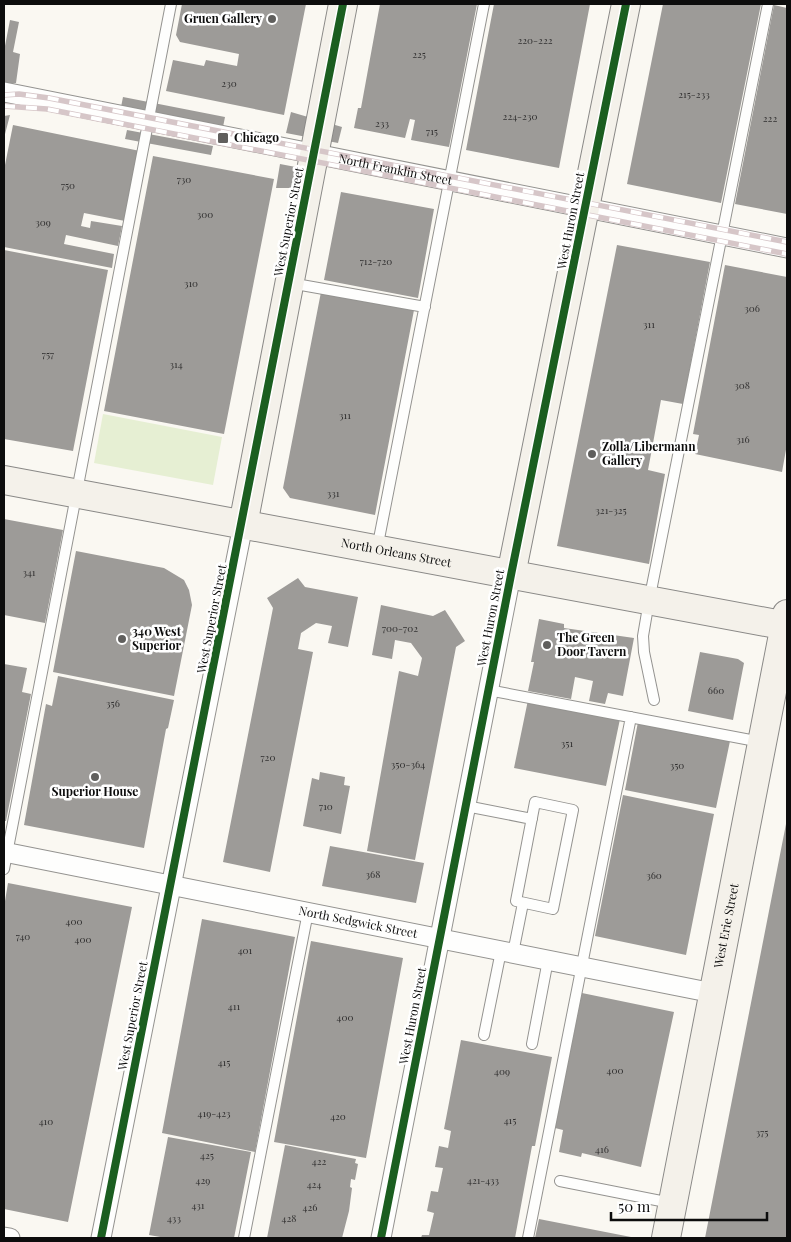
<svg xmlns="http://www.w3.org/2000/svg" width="791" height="1242" font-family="'Playfair Display',serif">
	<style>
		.green { fill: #e6efd3 }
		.building { fill: #9d9b98 }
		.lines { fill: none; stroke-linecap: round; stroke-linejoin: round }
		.lane-casing { stroke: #949390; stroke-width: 12 }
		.street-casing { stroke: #949390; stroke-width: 21 }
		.secondary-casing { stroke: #8a8987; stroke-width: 30 }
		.lane { stroke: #fefefd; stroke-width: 10 }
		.street { stroke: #fefefd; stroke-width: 19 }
		.secondary { stroke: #f4f1ea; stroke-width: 28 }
		.rail-casing { stroke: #d6c6c8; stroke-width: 5.5 }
		.rail { stroke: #fff; stroke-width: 4; stroke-dasharray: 11; stroke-linecap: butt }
		.cycleway-casing { stroke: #fff; stroke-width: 11 }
		.cycleway { stroke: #1b5e20; stroke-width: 8 }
		.poi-dot { fill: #605f5d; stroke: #fff; stroke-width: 2 }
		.labels { text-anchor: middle; stroke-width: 5; stroke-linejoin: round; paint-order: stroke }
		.number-label { font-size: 10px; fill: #313030 }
		.poi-label { font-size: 12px; font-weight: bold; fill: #0d0d0d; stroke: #fff; text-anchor: start }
		.street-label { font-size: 12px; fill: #0d0d0d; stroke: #fff }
	</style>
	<rect width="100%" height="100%" fill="#faf8f2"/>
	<path class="green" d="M103,414l119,23 -9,48 -119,-22z"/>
	<path class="building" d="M182,4h124l-22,111 -118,-24 7,-31 31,6 2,-6 31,6 2,-12 -59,-12 -4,-7z
		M380,4h97l-28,143 -38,-7 4,-20 -5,-1 -5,19 -51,-10 4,-20h3z
		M494,4h96l-31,164 -93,-18z
		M663,4h98l-40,199 -94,-19z
		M774,5l13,3v206l-52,-10z
		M10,20l9,2 -6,30 7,2 -4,29 -12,2v-34z
		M123,97l102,20 -2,10 -102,-20z
		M291,112l51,15 -4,16 -52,-10z
		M10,115l-6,23v-22z
		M13,125l127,26 -15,70 -41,-8 -3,13 9,2 1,-7 31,5 -4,20 -52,-11 -2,9 50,10 -2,14 -108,-21v-77z
		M127,130l86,16 -2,9 -86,-16z
		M153,156l121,23 -50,255 -120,-23z
		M280,164l21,4 2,20h-27z
		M341,192l93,17 -16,89 -94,-18z
		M617,245l93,17 -27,142 -22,-4 -13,70 17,4 -16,90 -92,-18z
		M4,250l104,20 -35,181 -69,-12z
		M725,265l62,12v167l-5,28 -87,-18 4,-19 -6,-1z
		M321,292l93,18 -39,205 -85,-17 -7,-10z
		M4,519l59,11 -18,93 -41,-8z
		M76,551l88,17 20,12 5,10 3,15 -18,91 -121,-24z
		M298,578l7,9 53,10 -10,50 -20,-4 4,-17 -16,-3 -15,10 -3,16 15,3 -43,220 -47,-10 50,-254 -6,-10z
		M381,605l52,11 12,-6 20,31 -9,6 -41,213 -48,-9 32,-180 19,5 4,-18 -11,-15 -16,-3 -3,19 -20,-4z
		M539,619l25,5v4l70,10 -11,58 -15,-3 -3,11 -16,-3 4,-20 -18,-4 -4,22 -43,-8 6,-29h-3z
		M700,652l38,7 6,4 -11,57 -45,-9z
		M4,664l23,4 -5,24 9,2 -25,127h-2z
		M58,676l116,24 -6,28 -2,1 -22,119 -120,-23 22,-121 6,2z
		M528,700l92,19 -14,67 -92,-18z
		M638,722l92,19 -14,67 -91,-18z
		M320,772l25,5 -1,8 6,1 -9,48 -38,-8 9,-48 7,2z
		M623,795l91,19 -28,141 -91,-19z
		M786,824l1,414h-82z
		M330,846l94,17 -8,40 -94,-17z
		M8,883l124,24 -64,315 -64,-13v-302z
		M202,919l93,18 -40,215 -93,-19z
		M311,941l92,17 -37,200 -92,-16z
		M582,993l92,19 -33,155 -59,-14 -1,4 -22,-5 4,-22 -8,-2z
		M461,1040l91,17 -17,89h-3l-17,92h-94l1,-3h7l5,-22 -7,-2 4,-20 7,1 5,-24 -8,-1 4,-21 9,2 3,-17 -7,-2z
		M168,1137l83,15 -17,86h-68l-17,-3z
		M285,1145l71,14 -1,4 3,1 -3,16 -4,-1 -1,8 2,1 -3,23 -7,27h-75z
		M539,1219l92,18v1h-96z"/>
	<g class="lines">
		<g class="lane-casing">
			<path id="lane" d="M290,283l135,24
				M377,549l107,-545
				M488,690l273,52
				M654,700l-10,-48 -1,-16 6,-35 119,-597
				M535,802l38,8 -20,99 -37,-8z
				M466,806l66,13
				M4,869l167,-865
				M513,953l10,-50
				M484,1035l17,-84
				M532,1044l16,-84
				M560,1181l111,22
				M244,1238l64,-326
				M528,1238l103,-521"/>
		</g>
		<g class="street-casing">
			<g id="street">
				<path id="s1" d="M4,92l783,156"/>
				<path id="s2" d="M4,852l709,141"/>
				<path d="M4,1237l6,1"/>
				<path d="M101,1238l142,-713"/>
				<path d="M381,1238l130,-663"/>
			</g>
		</g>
		<g class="secondary-casing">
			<g id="secondary">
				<path id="s3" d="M4,480l783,146"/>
				<path d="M243,525l100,-521"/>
				<path d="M511,575l115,-571"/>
				<path id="s4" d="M666,1238l121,-624"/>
			</g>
		</g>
		<use href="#lane" class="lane"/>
		<use href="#street" class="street"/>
		<use href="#secondary" class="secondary"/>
		<g class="rail-casing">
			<path id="rail" d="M4,95l15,-1 30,4 738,144
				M4,106l43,3 740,145"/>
		</g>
		<use href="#rail" class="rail"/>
		<g class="cycleway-casing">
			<path id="cycleway" d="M101,1238l242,-1234
				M381,1238l130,-663 115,-571"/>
		</g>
		<use href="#cycleway" class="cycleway"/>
	</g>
	<g class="poi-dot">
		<circle cx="272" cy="19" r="5"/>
		<rect x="217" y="132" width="12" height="12" rx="2.5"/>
		<circle cx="592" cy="454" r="5"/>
		<circle cx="122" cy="639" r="5"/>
		<circle cx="547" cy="645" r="5"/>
		<circle cx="95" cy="777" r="5"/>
	</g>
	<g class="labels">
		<g class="number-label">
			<text x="535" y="44">220-222</text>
			<text x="419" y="58">225</text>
			<text x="229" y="87">230</text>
			<text x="694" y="98">215-233</text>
			<text x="520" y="120">224-230</text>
			<text x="770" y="122">222</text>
			<text x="382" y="127">233</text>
			<text x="432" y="135">715</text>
			<text x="184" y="183">730</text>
			<text x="68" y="189">750</text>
			<text x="205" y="218">300</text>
			<text x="43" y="226">309</text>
			<text x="376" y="265">712-720</text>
			<text x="191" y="287">310</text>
			<text x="752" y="312">306</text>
			<text x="649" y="328">311</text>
			<text x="48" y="358">757</text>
			<text x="176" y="368">314</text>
			<text x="742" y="389">308</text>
			<text x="345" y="419">311</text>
			<text x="743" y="443">316</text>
			<text x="333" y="497">331</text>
			<text x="611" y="514">321-325</text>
			<text x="29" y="576">341</text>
			<text x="400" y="632">700-702</text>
			<text x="716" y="694">660</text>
			<text x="113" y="707">356</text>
			<text x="567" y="747">351</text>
			<text x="268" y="761">720</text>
			<text x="408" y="768">350-364</text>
			<text x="677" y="769">350</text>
			<text x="326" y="810">710</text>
			<text x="373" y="878">368</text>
			<text x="654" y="879">360</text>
			<text x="74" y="925">400</text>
			<text x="23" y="940">740</text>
			<text x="83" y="943">400</text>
			<text x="245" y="954">401</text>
			<text x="234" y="1010">411</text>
			<text x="345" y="1021">400</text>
			<text x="224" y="1066">415</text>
			<text x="615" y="1074">400</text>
			<text x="502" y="1075">409</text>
			<text x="214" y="1117">419-423</text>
			<text x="338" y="1120">420</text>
			<text x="510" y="1124">415</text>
			<text x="46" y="1125">410</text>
			<text x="762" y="1136">375</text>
			<text x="602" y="1153">416</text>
			<text x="207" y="1159">425</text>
			<text x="319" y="1165">422</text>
			<text x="203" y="1184">429</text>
			<text x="483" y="1184">421-433</text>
			<text x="314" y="1188">424</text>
			<text x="198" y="1209">431</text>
			<text x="310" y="1211">426</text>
			<text x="174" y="1222">433</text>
			<text x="289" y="1222">428</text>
		</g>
		<g class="poi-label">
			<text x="262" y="23" text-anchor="end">Gruen Gallery</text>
			<text x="234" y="142">Chicago</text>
			<text x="602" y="451">Zolla/Libermann<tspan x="602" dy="14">Gallery</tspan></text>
			<text x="132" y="636">340 West<tspan x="132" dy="14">Superior</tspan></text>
			<text x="557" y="642">The Green<tspan x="557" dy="14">Door Tavern</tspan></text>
			<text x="95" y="796" text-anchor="middle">Superior House</text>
		</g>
		<g class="street-label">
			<text dy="4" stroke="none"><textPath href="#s1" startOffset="399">North Franklin Street</textPath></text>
			<text transform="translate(571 221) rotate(-79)" y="4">West Huron Street</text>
			<text transform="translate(289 222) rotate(-79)" y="4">West Superior Street</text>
			<text dy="4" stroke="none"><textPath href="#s3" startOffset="399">North Orleans Street</textPath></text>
			<text transform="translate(491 618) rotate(-79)" y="4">West Huron Street</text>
			<text transform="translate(212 619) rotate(-79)" y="4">West Superior Street</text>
			<text dy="4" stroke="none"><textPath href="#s2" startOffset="361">North Sedgwick Street</textPath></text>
			<text dy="4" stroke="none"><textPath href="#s4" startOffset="318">West Erie Street</textPath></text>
			<text transform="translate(133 1016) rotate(-79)" y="4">West Superior Street</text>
			<text transform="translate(413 1016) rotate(-79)" y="4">West Huron Street</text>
		</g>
	</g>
	<rect width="791" height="1242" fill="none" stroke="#0d0d0d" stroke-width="10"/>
	<path d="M611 1212v8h156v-8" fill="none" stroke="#0d0d0d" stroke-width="2.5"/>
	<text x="618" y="1212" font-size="15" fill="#0d0d0d" stroke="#ffffff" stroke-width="4" paint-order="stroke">50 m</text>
</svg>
